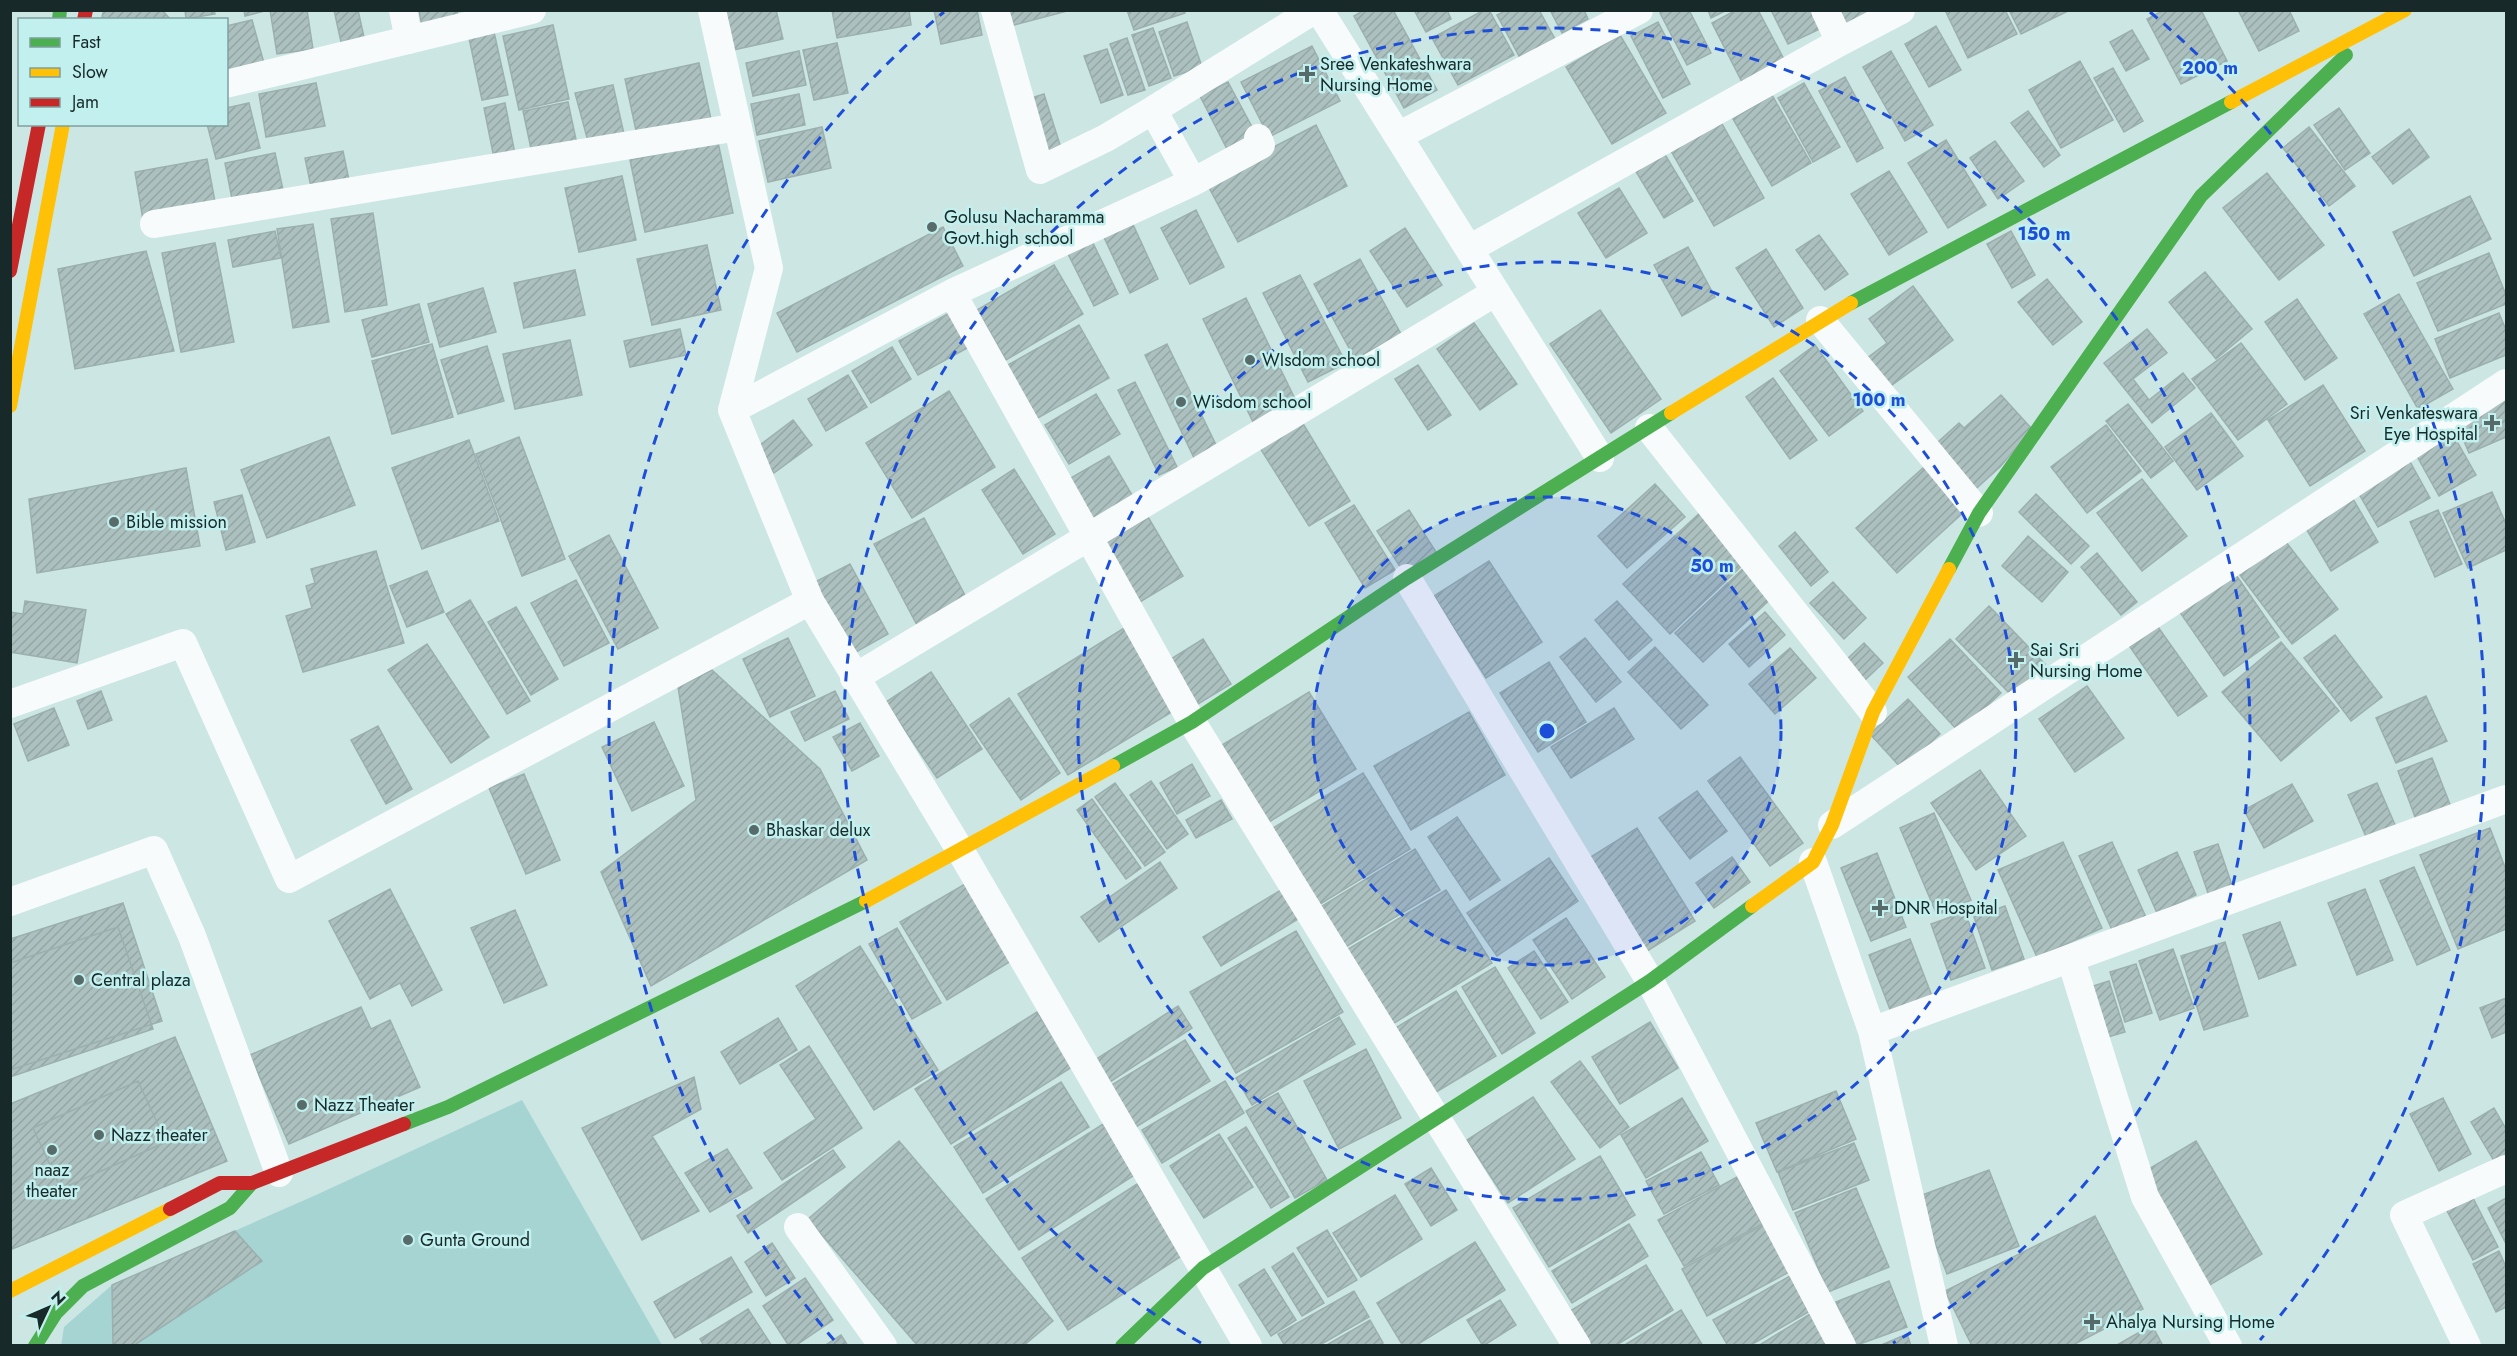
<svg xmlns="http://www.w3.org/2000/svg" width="2517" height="1356" font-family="Jost,sans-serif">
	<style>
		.pitch { fill: #a5d4d2 }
		.building { fill: url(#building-hatch); stroke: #9bb0ae; stroke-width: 1.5 }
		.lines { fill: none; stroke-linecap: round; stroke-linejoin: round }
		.street { stroke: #f7fbfb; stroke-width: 28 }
		.fast { stroke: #4caf50; stroke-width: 14 }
		.slow { stroke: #ffc107; stroke-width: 14 }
		.jam { stroke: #c62828; stroke-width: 14 }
		.ring { fill: none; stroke: #1d4ed8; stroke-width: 3; stroke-dasharray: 10 8 }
		.poi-dot { fill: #566b6a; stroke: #c2f0ee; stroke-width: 2 }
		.labels { text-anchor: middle; stroke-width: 5; stroke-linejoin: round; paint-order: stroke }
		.poi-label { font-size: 18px; fill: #172928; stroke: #c2f0ee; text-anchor: start }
		.centre { fill: #1d4ed8; stroke: #c2f0ee; stroke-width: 3 }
		.ring-label { font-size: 18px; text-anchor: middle; font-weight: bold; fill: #1d4ed8; stroke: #c2f0ee; stroke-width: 5; stroke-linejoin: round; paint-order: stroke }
	</style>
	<defs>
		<pattern id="building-hatch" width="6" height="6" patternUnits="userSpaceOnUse" patternTransform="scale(1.5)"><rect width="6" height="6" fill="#acc1bf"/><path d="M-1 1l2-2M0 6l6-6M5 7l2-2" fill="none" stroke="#93a6a4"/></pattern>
	</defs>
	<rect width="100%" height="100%" fill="#cce6e4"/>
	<path class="pitch" d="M522,1100l140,245 -601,1 3,-19 48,-42 204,-90z"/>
	<path class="building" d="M104,10h58l9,10h-66l-3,-4z
		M185,10h29l1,4 -29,5z
		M244,10h21v1l-20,5z
		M270,10h37l6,39 -36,5z
		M334,10h24l6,27 -23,5z
		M419,10h38l2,10 -37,7z
		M724,10h52l7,29 -50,11z
		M832,10h77l2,15 -74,13z
		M934,10h43l5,25 -41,9z
		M1006,10l61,1 -57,15z
		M1127,10h57l1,3 -51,17z
		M1364,10h29l44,80 -33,18 -50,-92z
		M1414,10h33l4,9 -25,13z
		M1484,10h5l25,45 -56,30 -26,-47z
		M1507,10h32l16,29 -35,19 -23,-43z
		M1550,10h34l4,9 -26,14z
		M1664,10h25l22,43 -24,12 -27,-52z
		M1708,10h19l-16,8z
		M1736,10h22l29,55 -43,21 -32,-63z
		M1771,10h42l9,18 -34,16z
		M1838,10h43l-34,19z
		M1945,10h60l12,24 -49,24z
		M2009,10h59v1l-47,23z
		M2164,10h37l26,51 -46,23 -34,-65z
		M2238,10h51l10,21 -40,20z
		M252,20l12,43 -38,10v-47z
		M1187,22l15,45 -28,9 -15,-44z
		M1658,22l32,62 -27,14 -32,-62z
		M553,25l16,74 -50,11 -16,-74z
		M1936,26l25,44 -32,17 -24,-43z
		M1153,28l18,50 -22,8 -17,-51z
		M2132,30l17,29 -23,12 -16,-29z
		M494,32l14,63 -26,5 -13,-62z
		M1620,35l46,78 -54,31 -46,-77z
		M1127,38l18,52 -17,5 -18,-51z
		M837,43l11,50 -34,7 -11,-50z
		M1312,46l28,55 -71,36 -28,-55z
		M1107,49l16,46 -22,8 -17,-47z
		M799,51l7,34 -53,11 -7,-33z
		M1891,51l42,74 -28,16 -42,-74z
		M2080,61l33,59 -52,28 -32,-58z
		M699,63l13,61 -74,16 -13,-61z
		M2113,68l30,53 -19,11 -30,-54z
		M1845,77l38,71 -26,14 -38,-71z
		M1228,82l30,56 -29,15 -29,-57z
		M316,83l9,43 -59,11 -7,-43z
		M1804,83l36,64 -27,15 -35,-64z
		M613,85l13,58 -36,6 -15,-56z
		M799,94l6,31 -48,10 -6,-31z
		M1044,94l17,54 -16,5 -17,-54z
		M1772,95l39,68 -39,23 -39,-67z
		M568,102l10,47 -45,9 -10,-47z
		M249,103l11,45 -44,11 -9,-35h19v-16z
		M505,103l11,56 -21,4 -11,-55z
		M2339,108l31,45 -25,17 -31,-45z
		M2028,111l32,44 -16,12 -33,-44z
		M1721,122l43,76 -50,28 -43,-75z
		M1316,125l31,61 -109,56 -32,-60z
		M822,127l9,41 -63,14 -9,-41z
		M2309,127l46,59 -26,20 -46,-58z
		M2409,129l20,28 -36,27 -21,-27z
		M1946,140l40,65 -38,23 -40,-65z
		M1995,141l29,40 -26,18 -28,-41z
		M718,142l15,71 -88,19 -15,-72z
		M343,151l7,34 -38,7 -7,-34z
		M275,153l10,46 -51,10 -9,-46z
		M1664,153l29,48 -29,17 -29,-48z
		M207,159l9,48 -73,13 -8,-48z
		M1889,171l38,61 -38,23 -38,-61z
		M2267,173l57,72 -45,35 -56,-72z
		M622,176l14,64 -57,12 -14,-64z
		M1619,188l28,45 -41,25 -28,-45z
		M2470,196l21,43 -77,37 -21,-44z
		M1196,210l28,57 -34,17 -29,-56z
		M373,213l14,92 -42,7 -14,-93z
		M1131,220l27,59 -28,14 -28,-60z
		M313,224l16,98 -36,6 -16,-99z
		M943,227l20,39 -166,86 -20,-39z
		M1405,228l37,57 -35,22 -37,-56z
		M275,231l6,27 -48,9 -5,-27z
		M2011,231l24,44 -23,13 -25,-44z
		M1819,235l29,39 -23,16 -29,-40z
		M1090,237l28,57 -24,12 -28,-56z
		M215,243l19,99 -53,10 -19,-99z
		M707,245l14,65 -69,15 -15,-66z
		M1688,247l27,50 -33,19 -28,-51z
		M1766,249l37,59 -29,19 -38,-59z
		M146,251l28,100 -99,18 -17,-100z
		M2489,253l17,42v9l-68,27 -21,-48z
		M1360,259l41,75 -46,25 -41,-75z
		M1054,265l29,49 -77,46 -29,-50z
		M575,270l10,45 -61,13 -10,-45z
		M2205,272l47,57 -36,30 -47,-57z
		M1300,275l46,88 -38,19 -45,-89z
		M2047,279l35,43 -29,23 -35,-43z
		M1913,286l40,54 -69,51 -22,-29 25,-19 -18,-24z
		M483,288l13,44 -56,15 -12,-43z
		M2399,294l54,95 -35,20 -54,-95z
		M1246,298l50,103 -43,21 -50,-103z
		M2297,299l40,59 -32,22 -40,-58z
		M419,304l10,38 -57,15 -10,-37z
		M1600,310l61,89 -50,34 -61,-89z
		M951,312l20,34 -53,29 -19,-34z
		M2499,313l7,17v25l-56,23 -15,-39z
		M1474,323l43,61 -37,26 -43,-61z
		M1079,325l30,53 -73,41 -30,-53z
		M680,329l6,26 -56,12 -6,-26z
		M2147,329l20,24 -34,26 16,21 34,-27 12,15 -43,35 -48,-60z
		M570,340l12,55 -67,14 -12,-55z
		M2241,343l46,61 -49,36 -46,-61z
		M432,344l21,73 -61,17 -20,-73z
		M1167,344l51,105 -23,11 -50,-105z
		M1815,345l48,66 -34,25 -49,-65z
		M487,346l17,55 -46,13 -17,-54z
		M892,347l19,32 -40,24 -19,-32z
		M1418,365l33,50 -23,15 -33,-51z
		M848,375l19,32 -41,24 -18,-32z
		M1773,378l44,62 -27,19 -44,-62z
		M1135,382l42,85 -18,8 -41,-85z
		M2323,385l42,66 -55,35 -42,-66z
		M949,391l46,76 -83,51 -46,-75z
		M1096,394l24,40 -51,30 -24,-39z
		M2001,395l31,34 -32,38 -31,28 -41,-44 31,-28 5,5z
		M2505,400l1,37 -37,16 -14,-33z
		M2128,404l45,57 -22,17 -45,-57z
		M2211,413l32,43 -46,34 -32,-43z
		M793,420l19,25 -38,28 -18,-25z
		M1302,422l48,79 -41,25 -49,-78z
		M2106,425l35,46 -54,42 -36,-46z
		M2450,429l26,46 -37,21 -26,-47z
		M329,437l26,68 -88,33 -26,-68z
		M519,437l46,122 -43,17 -46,-122z
		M469,440l30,81 -77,28 -30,-81z
		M1109,456l26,44 -41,23 -25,-44z
		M2408,458l22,40 -52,29 -23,-40z
		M1924,467l41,44 -68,62 -41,-45z
		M186,468l14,78 -163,27 -8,-74z
		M1014,469l41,65 -32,20 -41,-64z
		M2142,479l45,57 -45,35 -45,-58z
		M1655,484l30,33 -58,51 -29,-32z
		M2349,492l29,50 -47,29 -30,-51z
		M2492,492l14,32v26l-38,18 -25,-55z
		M2036,494l53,52 -18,18 -52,-52z
		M242,495l13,47 -29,8 -12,-48z
		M1354,505l41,65 -30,18 -40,-65z
		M1704,509l46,49 -80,76 -47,-50z
		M1409,510l29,45 -32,21 -29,-45z
		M2438,510l24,54 -27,13 -25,-55z
		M1148,517l35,59 -48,29 -36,-58z
		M924,518l43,81 -50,26 -43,-81z
		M1795,532l33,40 -17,14 -32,-40z
		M2279,533l59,76 -46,35 -58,-77z
		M609,535l49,93 -40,21 -49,-93z
		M2028,536l40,36 -26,30 -40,-36z
		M376,551l28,92 -101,29 -17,-56 26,-8 -6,-22 9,-3 -4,-14z
		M2097,553l40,49 -16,13 -40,-48z
		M1489,561l53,81 -56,36 -52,-82z
		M850,564l38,70 -39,22 -38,-72z
		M1748,564l28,30 -73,68 -28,-29z
		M427,571l17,41 -37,15 -17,-41z
		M2234,572l45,65 -55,39 -45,-65z
		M576,580l33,63 -45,23 -33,-63z
		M1833,582l33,36 -22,21 -34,-36z
		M470,600l60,101 -23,13 -61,-100z
		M25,601l61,9 -9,53 -67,-11v-40l13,2z
		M1617,601l35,39 -23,20 -34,-40z
		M1989,606l56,58 -33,32 -56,-57z
		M516,607l42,72 -27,16 -43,-73z
		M1765,612l20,23 -36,32 -20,-23z
		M1129,625l51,82 -112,68 -50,-81z
		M2158,627l49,69 -29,20 -48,-69z
		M2335,635l47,62 -31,24 -47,-63z
		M788,638l27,58 -45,21 -27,-58z
		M1585,638l36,44 -25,20 -36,-45z
		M1203,639l28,45 -38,23 -27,-45z
		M1950,639l51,54 -42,39 -51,-55z
		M2281,642l58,69 -58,50 -59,-69z
		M1864,643l19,20 -19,18 -19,-20z
		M427,644l62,93 -38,26 -63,-93z
		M1655,647l53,58 -27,24 -53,-57z
		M1790,648l26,30 -41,36 -26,-30z
		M1549,662l37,60 -48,30 -38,-59z
		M712,670l108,99 47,91 -216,126 -50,-114 95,-72 -18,-113z
		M931,672l51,77 -45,29 -51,-76z
		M2087,686l37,52 -49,34 -36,-53z
		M101,691l11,29 -24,9 -11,-28z
		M835,691l14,28 -44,22 -14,-29z
		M1309,692l47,77 -87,53 -47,-77z
		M2426,696l21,45 -51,22 -20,-45z
		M1009,698l51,75 -39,27 -51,-75z
		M1908,699l32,35 -38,35 -32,-35z
		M54,708l15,37 -41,16 -14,-37z
		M1614,708l20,31 -63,39 -20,-31z
		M1469,712l36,63 -94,55 -37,-64z
		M654,722l30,64 -52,25 -30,-64z
		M860,723l19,33 -27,15 -19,-34z
		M378,726l34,63 -26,15 -35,-64z
		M1740,757l63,86 -33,23 -62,-85z
		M2432,758l21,54 -35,13 -20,-54z
		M1192,764l18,32 -33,18 -17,-31z
		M1980,770l46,66 -50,34 -45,-67z
		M1363,773l47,76 -93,57 -47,-76z
		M524,774l36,86 -34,14 -37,-86z
		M1151,781l37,53 -21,15 -37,-54z
		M1115,783l50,69 -20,14 -50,-69z
		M2377,783l19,44 -29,12 -19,-44z
		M2292,784l21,37 -49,27 -20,-38z
		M1697,791l30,40 -37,28 -31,-41z
		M1092,799l49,69 -15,11 -49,-69z
		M1221,800l11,19 -36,19 -10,-18z
		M1934,813l37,87 -34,15 -37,-87z
		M1457,817l43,63 -30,20 -42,-63z
		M1637,828l58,93 -51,32 -58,-93z
		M2490,828l16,42v59l-48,20 -38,-94z
		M2063,842l39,86 -65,29 -39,-87z
		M2112,842l37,82 -33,15 -37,-83z
		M2218,844l15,44 -24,8 -15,-44z
		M1415,849l25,41 -96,58 -25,-40z
		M2177,852l19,43 -39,18 -19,-43z
		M1877,853l29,74 -35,14 -30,-73z
		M1732,857l18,25 -36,26 -18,-25z
		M1549,858l29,43 -81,55 -30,-43z
		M1160,862l17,26 -78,54 -18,-25z
		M2414,867l36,83 -33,15 -37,-84z
		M965,884l46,77 -64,39 -47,-78z
		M1286,887l17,29 -82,50 -18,-29z
		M390,889l52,101 -30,16 -12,-23 -30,16 -41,-78z
		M2365,889l28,71 -36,15 -29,-72z
		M1446,890l46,73 -101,62 -46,-74z
		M123,903l39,118 -152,49v-131z
		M2005,906l19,53 -32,11 -18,-53z
		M515,910l32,75 -43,18 -33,-75z
		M1965,912l20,56 -34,12 -20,-56z
		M1566,918l39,59 -33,22 -39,-59z
		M2280,922l16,43 -37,14 -16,-44z
		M118,927l35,102 -143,48v-114z
		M897,928l44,75 -29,16 -43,-75z
		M1296,931l47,81 -107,61 -46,-81z
		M1910,939l22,57 -41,16 -22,-57z
		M2225,942l23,74 -44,14 -23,-74z
		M860,946l78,124 -64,40 -78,-124z
		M2173,949l21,59 -34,12 -21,-59z
		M1534,951l34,51 -27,17 -33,-51z
		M2136,964l16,49 -27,9 -15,-50z
		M1495,967l40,66 -33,21 -40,-67z
		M2109,981l16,51 -24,7 -17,-50z
		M1456,991l40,65 -63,38 -39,-65z
		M2506,998v34l-14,6 -12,-30z
		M1178,1006l14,22 -82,54 -15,-22z
		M361,1007l10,22 19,-9 30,67 -131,57 -39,-89z
		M1037,1012l35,55 -121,77 -36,-55z
		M1339,1017l16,27 -103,61 -16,-27z
		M778,1018l19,32 -57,34 -19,-32z
		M1650,1022l28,46 -58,36 -28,-47z
		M175,1037l52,124 -217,89v-146z
		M1185,1040l25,41 -74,46 -26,-41z
		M809,1046l53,82 -80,52 -18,-27 52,-34 -36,-54z
		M1366,1049l35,69 -62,31 -35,-68z
		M1580,1061l49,66 -29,21 -49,-66z
		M694,1077l7,32 -49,27 47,75 -57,29 -60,-112z
		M138,1081l28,61 -105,47 -28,-61z
		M1225,1081l19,32 -82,50 -20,-33z
		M1061,1082l28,45 -106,66 -29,-46z
		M1836,1091l20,48 -79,33 -21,-49z
		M1278,1093l49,87 -32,18 -49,-87z
		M1533,1097l42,62 -67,44 -41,-63z
		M1682,1098l26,43 -62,37 -25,-43z
		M2443,1098l28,56 -32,17 -29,-57z
		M2494,1108l12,21v31l-9,6 -26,-44z
		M1103,1124l33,50 -117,76 -33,-51z
		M1246,1127l43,70 -18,11 -43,-70z
		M1219,1134l34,53 -49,31 -34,-52z
		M899,1141l154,180 -30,25h-105l-110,-127z
		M2196,1141l66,113 -54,32 -66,-113z
		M1854,1143l15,37 -76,30 -15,-38z
		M727,1149l25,39 -42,24 -25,-39z
		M833,1150l12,17 -97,66 -11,-17z
		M1701,1152l18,33 -55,29 -18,-33z
		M1600,1156l35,59 -86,52 -36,-59z
		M1431,1168l26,42 -26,16 -26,-42z
		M1989,1170l30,76 -72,28 -30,-77z
		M1737,1177l25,47 -78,42 -26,-46z
		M1137,1184l46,71 -115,75 -46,-72z
		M1856,1188l33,79 -61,25 -33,-79z
		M2471,1194l27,53 -25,13 -28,-53z
		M1395,1195l27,44 -61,38 -28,-44z
		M2506,1198v46l-18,-36z
		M2095,1216l48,93 -72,37h-99l-27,-55z
		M1767,1223l26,47 -86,46 -25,-47z
		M1629,1224l19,32 -76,47 -20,-32z
		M1327,1230l30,50 -29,17 -31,-49z
		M235,1231l27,30 -129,85h-20l-1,-61z
		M1475,1242l30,48 -90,56h-12l-26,-43z
		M772,1243l23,35 -29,18 -21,-34z
		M2499,1251l7,16v40l-10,5 -23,-48z
		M1293,1253l31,50 -22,13 -30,-49z
		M731,1257l21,35 -77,46 -21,-36z
		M1646,1265l27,45 -58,36h-23l-22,-35z
		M1264,1269l32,51 -25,16 -32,-51z
		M1790,1276l20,35 -61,35h-21l-15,-26z
		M805,1278l28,42 -38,26h-6l-26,-40z
		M1889,1281l18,46 -53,19 -18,-44z
		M1354,1291l15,26 -51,29h-33l-7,-12z
		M1500,1300l16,25 -33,21 -16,-26z
		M748,1309l24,37h-68l-4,-7z
		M1681,1310l22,36h-80z
		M1810,1314l19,32h-71z
		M1370,1320l13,23 -6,3h-52z
		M2152,1325l11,21h-48z
		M1907,1334l4,12h-32z
		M841,1335l7,11h-24z"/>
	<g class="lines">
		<path class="street" d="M403,10l6,30
			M712,10l57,258 -37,142 78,191 150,249 288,496
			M995,10l45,160 66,-32 47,-28
			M1319,10l281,448
			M1840,42l61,-32
			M226,84l306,-74
			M1398,136l241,-126
			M1193,182l68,-37 -3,-7
			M154,224l584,-97
			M1469,249l371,-207 -15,-32
			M952,293l241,-111 -40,-72 161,-100
			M1820,320l159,193
			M732,410l220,-117 240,429 385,624
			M1649,428l224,284
			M1407,578l243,403 192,365
			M854,678l642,-386
			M10,704l173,-61 106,236 521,-278
			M1832,825l674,-442
			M1813,862l59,169 634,-232
			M10,902l144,-52 38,86 87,237
			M2071,960l74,237 83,149
			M1872,1031l72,315
			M798,1227l85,119
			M2467,1346l-63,-131 102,-46"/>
		<path class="fast" d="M59,20l1,-10
			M1851,303l380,-201
			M1949,569l30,-56 222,-317 145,-141
			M1113,766l79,-44 215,-144 264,-165
			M404,1124l44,-17 418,-206
			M35,1346l21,-33 27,-27 147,-78 22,-25
			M1122,1346l81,-78 447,-287 102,-75"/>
		<path class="slow" d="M2231,102l174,-92
			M10,406l53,-282
			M1671,413l180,-110
			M866,901l247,-135
			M1752,906l61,-44 19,-37 41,-113 76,-143
			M10,1291l160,-82"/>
		<path class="jam" d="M84,20l2,-10
			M10,271l29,-147
			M170,1209l50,-26h32l152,-59"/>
	</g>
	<circle cx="1547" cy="731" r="234" fill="#1d4ed8" fill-opacity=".12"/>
	<g class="ring">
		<circle cx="1547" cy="731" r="234"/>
		<circle cx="1547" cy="731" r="469"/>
		<path d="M1201 1343A703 703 0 1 1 1893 1343"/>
		<path d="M834 1340A938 938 0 0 1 944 12M2150 12A938 938 0 0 1 2260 1340"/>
	</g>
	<g class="poi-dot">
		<path d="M1304 65h6v6h6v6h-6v6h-6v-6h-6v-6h6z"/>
		<circle cx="932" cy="227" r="6"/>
		<circle cx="1250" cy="360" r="6"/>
		<circle cx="1181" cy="402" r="6"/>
		<path d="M2489 414h6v6h6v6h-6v6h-6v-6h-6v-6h6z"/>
		<circle cx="114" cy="522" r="6"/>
		<path d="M2013 651h6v6h6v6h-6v6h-6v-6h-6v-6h6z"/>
		<circle cx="754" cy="830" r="6"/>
		<path d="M1877 899h6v6h6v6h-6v6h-6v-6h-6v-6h6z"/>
		<circle cx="79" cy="980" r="6"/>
		<circle cx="302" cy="1105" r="6"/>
		<circle cx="99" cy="1135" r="6"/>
		<circle cx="52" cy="1150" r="6"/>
		<circle cx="408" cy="1240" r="6"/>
		<path d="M2089 1313h6v6h6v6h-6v6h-6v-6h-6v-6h6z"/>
	</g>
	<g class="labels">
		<g class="poi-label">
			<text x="1320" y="70">Sree Venkateshwara<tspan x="1320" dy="21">Nursing Home</tspan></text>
			<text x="944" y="223">Golusu Nacharamma<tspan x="944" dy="21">Govt.high school</tspan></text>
			<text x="1262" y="366">WIsdom school</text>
			<text x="1193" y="408">Wisdom school</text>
			<text x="2478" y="419" text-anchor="end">Sri Venkateswara<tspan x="2478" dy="21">Eye Hospital</tspan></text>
			<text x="126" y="528">Bible mission</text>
			<text x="2030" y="656">Sai Sri<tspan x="2030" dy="21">Nursing Home</tspan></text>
			<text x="766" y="836">Bhaskar delux</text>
			<text x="1894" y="914">DNR Hospital</text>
			<text x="91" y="986">Central plaza</text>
			<text x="314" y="1111">Nazz Theater</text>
			<text x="111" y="1141">Nazz theater</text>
			<text x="52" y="1176" text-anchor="middle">naaz<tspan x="52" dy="21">theater</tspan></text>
			<text x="420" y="1246">Gunta Ground</text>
			<text x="2106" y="1328">Ahalya Nursing Home</text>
		</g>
	</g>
	<circle cx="1547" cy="731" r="9" class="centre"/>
	<g class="ring-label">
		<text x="2210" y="74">200 m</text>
		<text x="2044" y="240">150 m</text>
		<text x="1879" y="406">100 m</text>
		<text x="1712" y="572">50 m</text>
	</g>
	<rect width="2517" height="1356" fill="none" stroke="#172928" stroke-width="24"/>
	<rect x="18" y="18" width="210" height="108" fill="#c2f0ee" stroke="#7ea09f" stroke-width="1.5"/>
	<rect x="30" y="38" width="30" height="9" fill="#4caf50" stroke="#7ea09f" stroke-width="1.5"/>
	<text x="72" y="48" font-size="18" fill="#172928">Fast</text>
	<rect x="30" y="68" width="30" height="9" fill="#ffc107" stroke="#7ea09f" stroke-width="1.5"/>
	<text x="72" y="78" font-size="18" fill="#172928">Slow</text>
	<rect x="30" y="98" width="30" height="9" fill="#c62828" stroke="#7ea09f" stroke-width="1.5"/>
	<text x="72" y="108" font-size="18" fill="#172928">Jam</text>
	<g transform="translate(48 1308) rotate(46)" stroke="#c2f0ee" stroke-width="4.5" paint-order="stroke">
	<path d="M0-4.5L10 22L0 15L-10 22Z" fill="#172928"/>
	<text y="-9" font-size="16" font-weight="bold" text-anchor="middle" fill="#172928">N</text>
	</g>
</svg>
